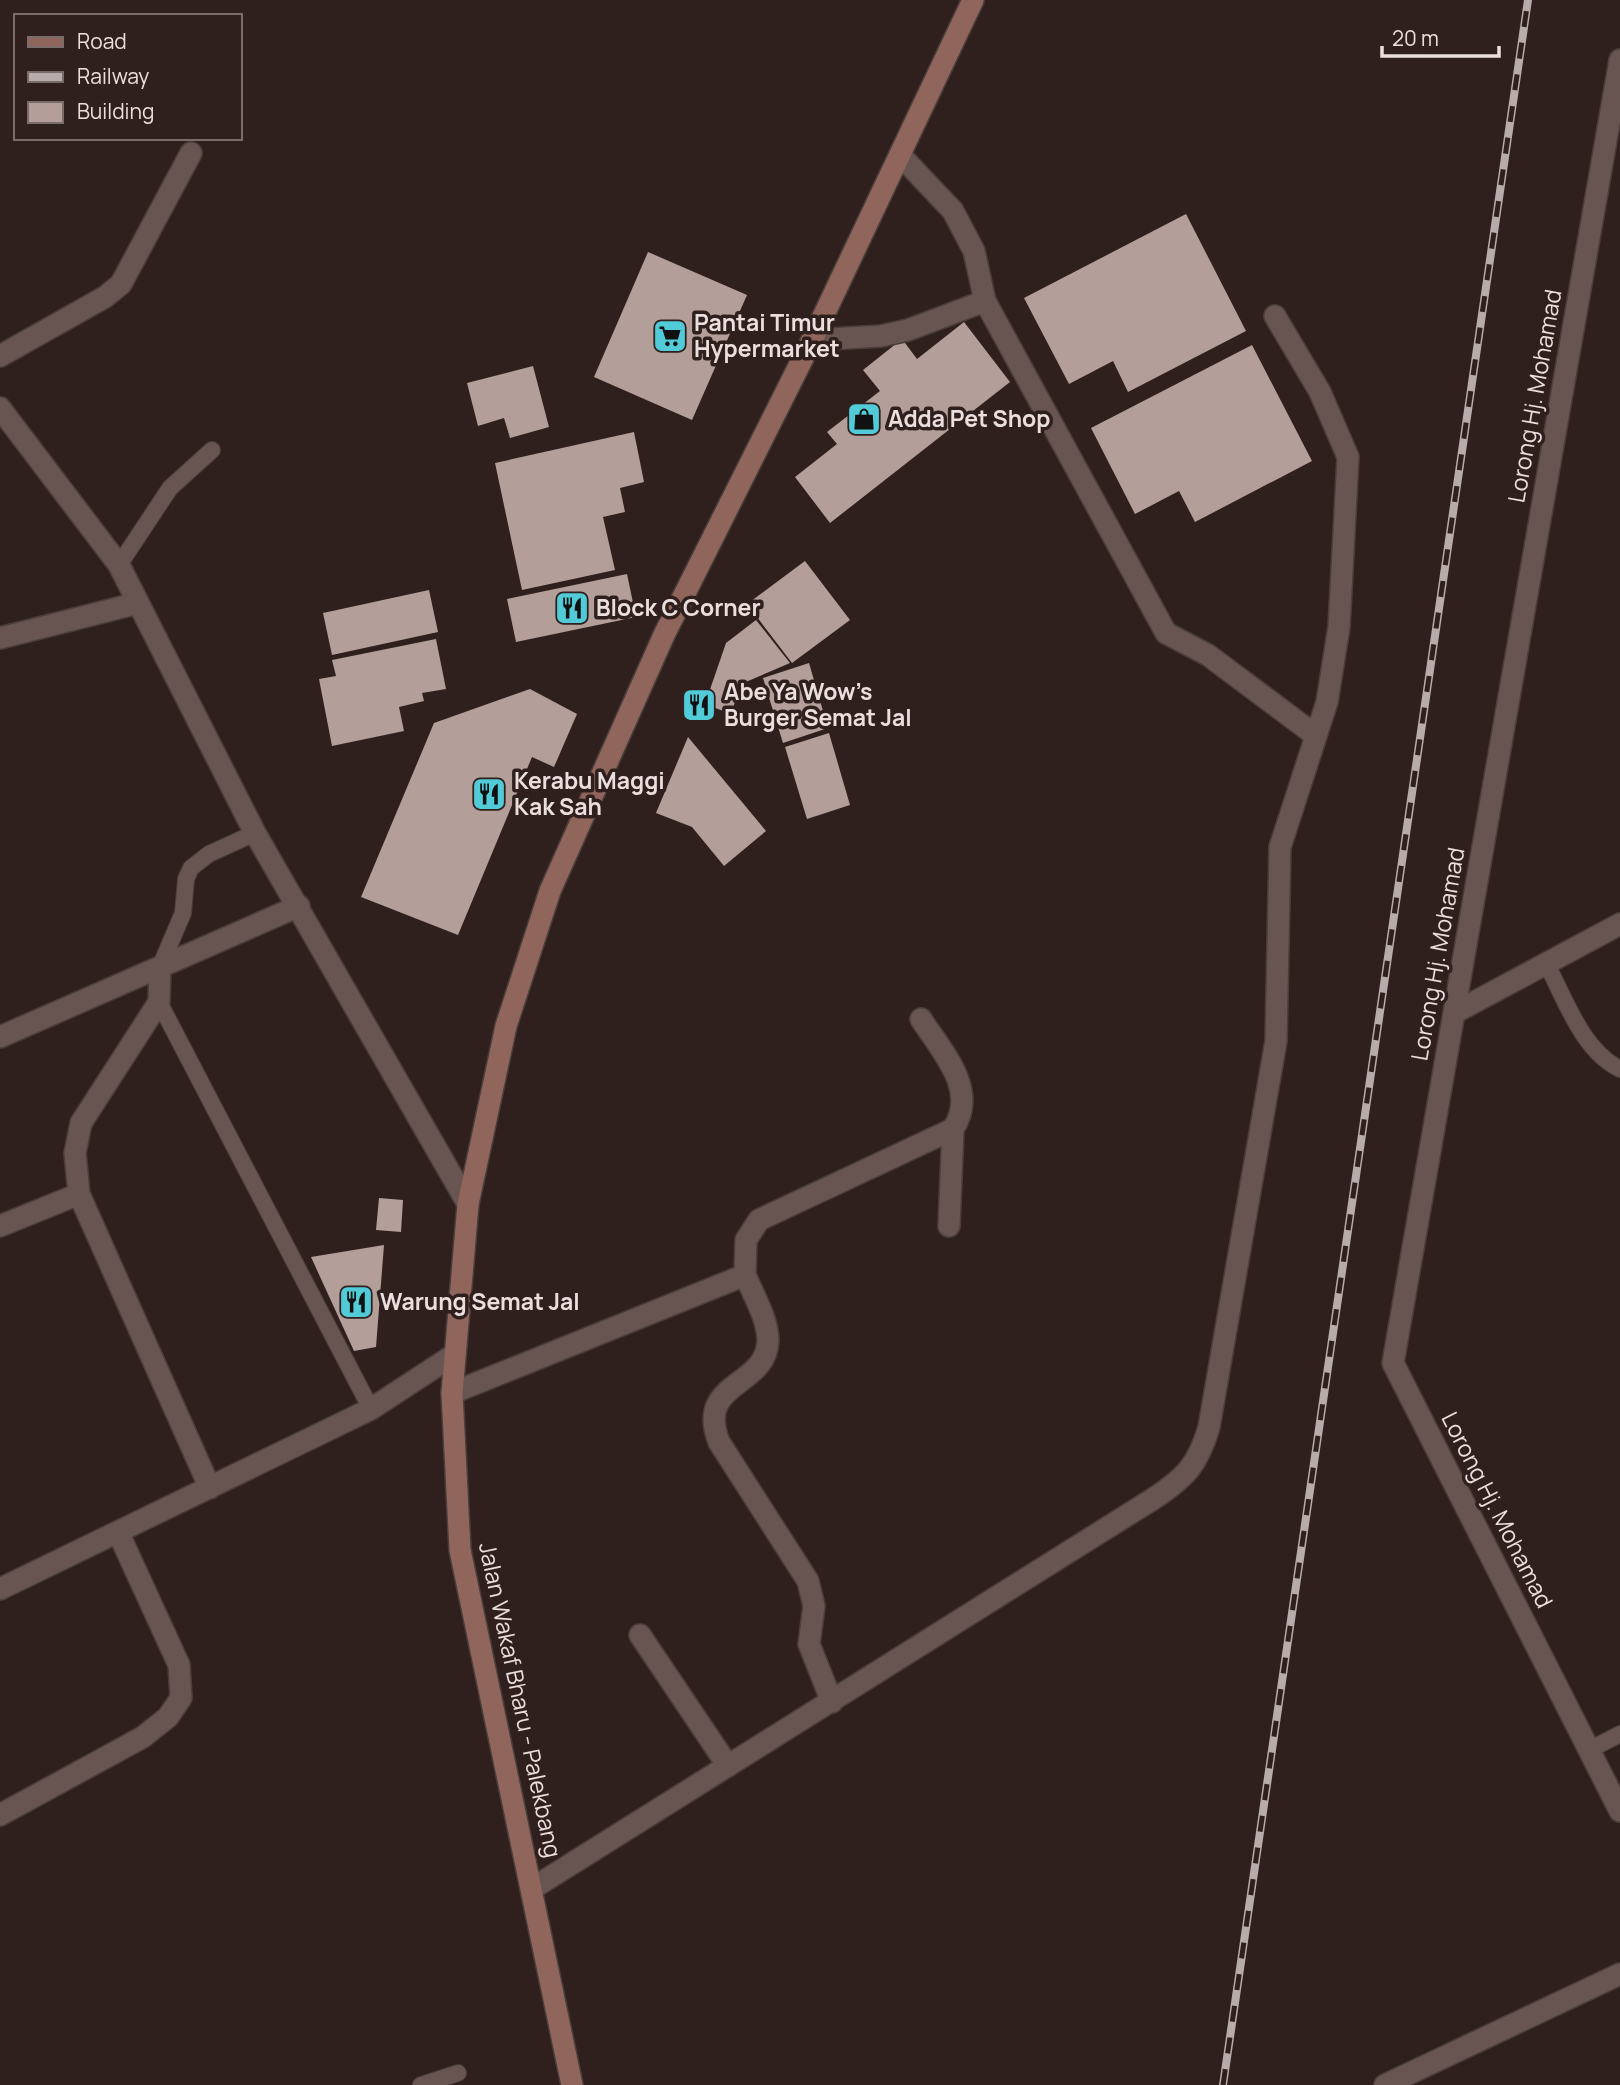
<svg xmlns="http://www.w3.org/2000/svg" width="1620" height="2085" font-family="Manrope,sans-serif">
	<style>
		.building { fill: #b39e9a }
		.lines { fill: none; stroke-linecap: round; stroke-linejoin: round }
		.lane-casing { stroke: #4a3d3a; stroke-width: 18 }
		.street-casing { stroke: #4a3d3a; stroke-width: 24 }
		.secondary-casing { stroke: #4a3d3a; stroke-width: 24 }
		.lane { stroke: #685551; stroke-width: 16 }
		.street { stroke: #685551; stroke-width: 21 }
		.secondary { stroke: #90655c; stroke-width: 21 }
		.rail-casing { stroke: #b8acaa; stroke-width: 8 }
		.rail { stroke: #30201d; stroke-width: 5; stroke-dasharray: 16; stroke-linecap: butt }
		.labels { text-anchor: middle; stroke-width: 7; stroke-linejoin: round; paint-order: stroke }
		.poi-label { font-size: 23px; font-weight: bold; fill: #eadfdd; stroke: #30201d; text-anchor: start }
		.street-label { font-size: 23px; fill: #eadfdd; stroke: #30201d }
	</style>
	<rect width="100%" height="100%" fill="#30201d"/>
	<path class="building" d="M1186,214l60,117 -118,61 -15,-31 -44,23 -45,-86z
		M648,252l99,43 -55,125 -98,-43z
		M964,322l46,60 -180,141 -35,-46 42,-33 -10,-12 53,-41 -17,-21 39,-31 15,20z
		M1252,345l60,116 -117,61 -16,-31 -44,23 -44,-86z
		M533,366l16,61 -39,11 -6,-20 -26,8 -11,-43z
		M634,432l10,50 -24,6 5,24 -22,5 12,53 -93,20 -27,-127z
		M805,561l45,59 -58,43 -45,-59z
		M627,574l9,43 -120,25 -9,-43z
		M429,590l9,42 -106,23 -9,-42z
		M756,620l34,43 -49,21 -10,30 -26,-10 21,-61z
		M436,639l10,50 -24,4 2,8 -25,6 5,24 -72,15 -13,-67 17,-3 -4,-16z
		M809,663l19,65 -45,15 -20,-65z
		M530,689l47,25 -23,53 -22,-10 -74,178 -97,-38 73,-174z
		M829,733l21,72 -43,14 -22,-72z
		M688,737l78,94 -42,35 -32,-39 -36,-14z
		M379,1198l24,2 -2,32 -25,-2z
		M384,1245l-8,102 -22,4 -43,-94z"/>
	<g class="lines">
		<g class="lane-casing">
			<path id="lane" d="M119,565l51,-77 42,-38
				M1546,963c19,35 36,88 74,106
				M160,967l23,-54 3,-34 5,-11 18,-14 46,-21
				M159,1002l212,407
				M1589,1750l31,-16
				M421,2085l37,-12"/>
		</g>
		<g class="street-casing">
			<path id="street" d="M1620,60l-227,1303 227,448
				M901,156l52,55 21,40 11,50 181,332 42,22 107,80
				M812,340l69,-4 27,-6 77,-29
				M0,356l105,-59 16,-13 70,-131
				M0,408l119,157 136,268 213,371
				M0,638l138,-35
				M160,967l-1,35 -78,121 -6,30 4,41 131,294
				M1454,1013l166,-89
				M921,1019c21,33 58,71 32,110
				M0,1037l299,-131
				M0,1226l79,-32
				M745,1275l1,-35 13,-20 194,-91 -4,97
				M452,1393l293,-118c8,19 23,44 23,66 -2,47 -73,40 -49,101l89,139 6,25 -5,38 23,58
				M0,1589l371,-180 84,-55
				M640,1635l88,131
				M0,1815l143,-78 25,-20 13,-19 -2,-33 -61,-133
				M533,1888l620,-389c32,-21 45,-34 56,-72l67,-386 4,-194 47,-145 12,-75 9,-170 -28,-65 -45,-76
				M1385,2085l235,-111"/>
		</g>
		<g class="secondary-casing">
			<path id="secondary" d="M572,2085l-112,-535 -8,-157 16,-189 38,-178 44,-135 114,-256 148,-295 161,-340"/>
		</g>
		<use href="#lane" class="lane"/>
		<use href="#street" class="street"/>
		<use href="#secondary" class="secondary"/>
		<g class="rail-casing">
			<path id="rail" d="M1223,2085l305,-2085"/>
		</g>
		<use href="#rail" class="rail"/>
	</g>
	<defs>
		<g id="supermarket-square" transform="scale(1.75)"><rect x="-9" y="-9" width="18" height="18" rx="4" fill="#52cbd9" stroke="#30201d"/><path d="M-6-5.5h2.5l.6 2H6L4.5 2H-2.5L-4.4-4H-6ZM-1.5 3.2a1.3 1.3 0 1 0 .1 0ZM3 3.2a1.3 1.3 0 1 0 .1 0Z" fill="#111"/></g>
		<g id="shop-square" transform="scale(1.75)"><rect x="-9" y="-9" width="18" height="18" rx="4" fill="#52cbd9" stroke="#30201d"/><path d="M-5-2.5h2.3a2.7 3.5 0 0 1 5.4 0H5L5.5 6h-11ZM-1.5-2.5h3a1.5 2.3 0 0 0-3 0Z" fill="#111"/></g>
		<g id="restaurant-square" transform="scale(1.75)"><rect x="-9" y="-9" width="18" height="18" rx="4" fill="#52cbd9" stroke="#30201d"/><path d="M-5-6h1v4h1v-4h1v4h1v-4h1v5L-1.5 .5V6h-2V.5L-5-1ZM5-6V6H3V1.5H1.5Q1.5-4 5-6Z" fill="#111"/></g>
	</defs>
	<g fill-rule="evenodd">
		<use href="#supermarket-square" x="670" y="336"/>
		<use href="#shop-square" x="864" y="419"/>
		<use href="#restaurant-square" x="572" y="608"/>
		<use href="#restaurant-square" x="699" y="705"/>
		<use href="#restaurant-square" x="489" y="794"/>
		<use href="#restaurant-square" x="356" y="1302"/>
	</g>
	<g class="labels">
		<g class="poi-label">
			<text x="694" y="331">Pantai Timur<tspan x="694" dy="26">Hypermarket</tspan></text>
			<text x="888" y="427">Adda Pet Shop</text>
			<text x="596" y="616">Block C Corner</text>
			<text x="724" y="700">Abe Ya Wow’s<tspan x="724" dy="26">Burger Semat Jal</tspan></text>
			<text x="514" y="789">Kerabu Maggi<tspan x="514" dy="26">Kak Sah</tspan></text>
			<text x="380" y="1310">Warung Semat Jal</text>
		</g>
		<g class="street-label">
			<text transform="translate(1535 396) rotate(-80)" y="8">Lorong Hj. Mohamad</text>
			<text transform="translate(1438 954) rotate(-80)" y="8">Lorong Hj. Mohamad</text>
			<text transform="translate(1497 1510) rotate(63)" y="8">Lorong Hj. Mohamad</text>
			<text transform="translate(520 1700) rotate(78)" y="8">Jalan Wakaf Bharu - Palekbang</text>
		</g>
	</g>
	<rect x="14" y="14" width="228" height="126" fill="#30201d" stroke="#7a6c6a" stroke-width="2"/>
	<rect x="28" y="37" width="35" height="10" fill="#90655c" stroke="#7a6c6a" stroke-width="2"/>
	<text x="77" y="49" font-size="21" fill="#eadfdd">Road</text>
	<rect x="28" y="72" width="35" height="10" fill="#b8acaa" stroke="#7a6c6a" stroke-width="2"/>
	<text x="77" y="84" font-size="21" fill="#eadfdd">Railway</text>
	<rect x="28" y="102" width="35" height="21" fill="#b39e9a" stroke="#7a6c6a" stroke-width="2"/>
	<text x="77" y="119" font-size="21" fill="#eadfdd">Building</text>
	<path d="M1382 46v10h117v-10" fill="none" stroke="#eadfdd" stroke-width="3.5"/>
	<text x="1392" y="46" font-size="21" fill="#eadfdd" stroke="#30201d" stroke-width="5" paint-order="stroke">20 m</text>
</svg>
